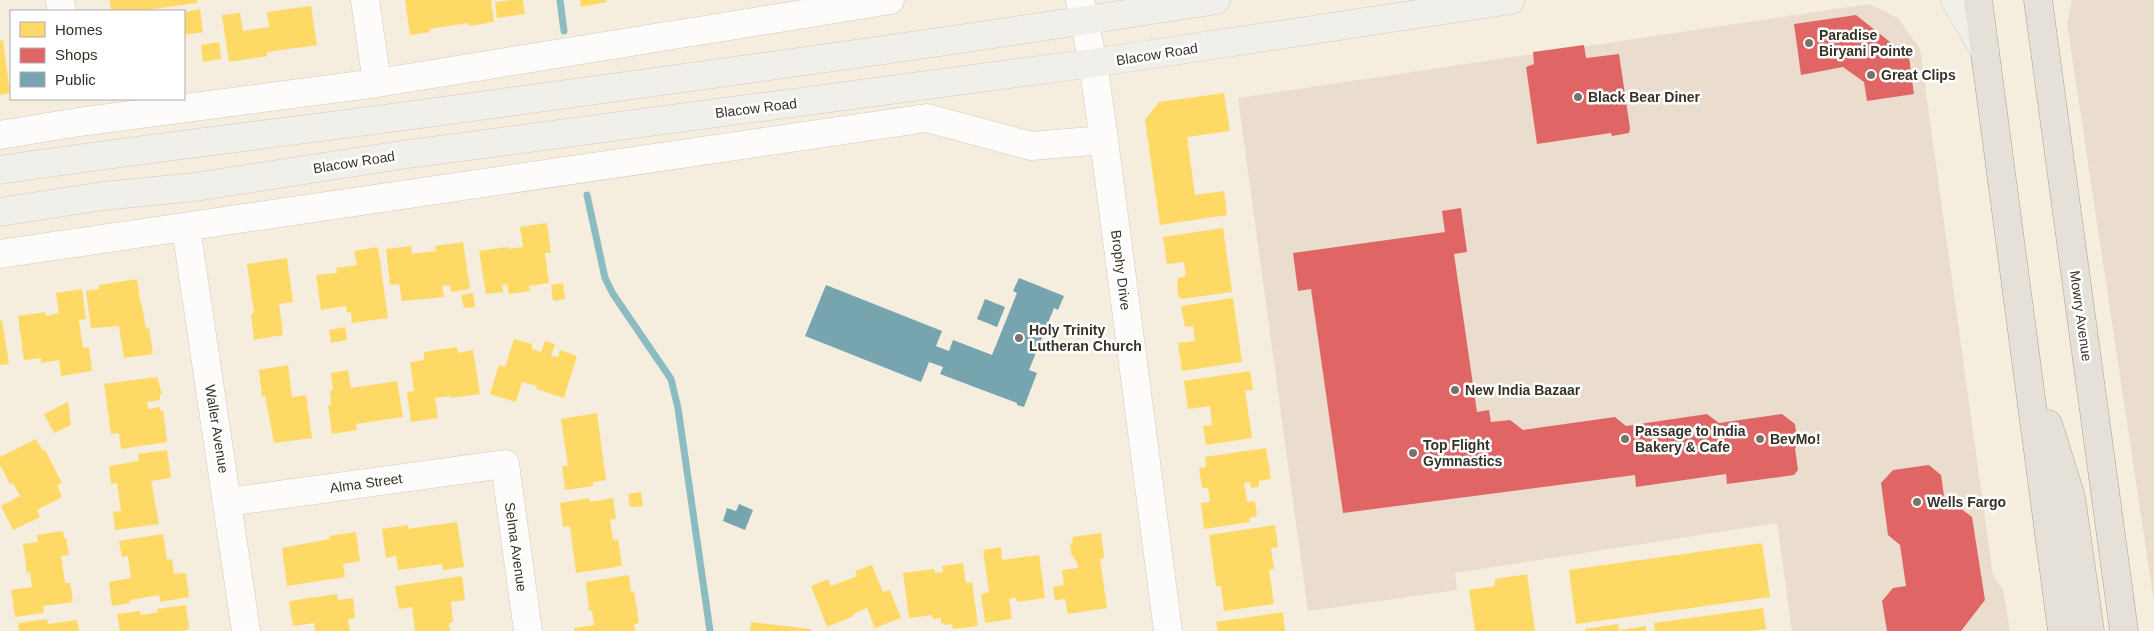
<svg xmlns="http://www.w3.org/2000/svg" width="2154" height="631" font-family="Helvetica,sans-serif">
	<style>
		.commercial { fill: #ebddcd }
		.homes { fill: #ffd966 }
		.shops { fill: #e06666 }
		.public { fill: #76a5af }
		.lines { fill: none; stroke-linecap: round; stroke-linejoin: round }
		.stream { stroke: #8bbcc1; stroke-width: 7 }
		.street-casing { stroke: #d1cabf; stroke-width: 29 }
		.secondary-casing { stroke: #d1cabf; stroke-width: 29 }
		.primary-casing { stroke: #a7a08f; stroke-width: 29 }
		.street { stroke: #fefcfa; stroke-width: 28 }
		.secondary { stroke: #f1efea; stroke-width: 28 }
		.primary { stroke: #e5e1d9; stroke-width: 28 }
		.poi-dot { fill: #7a7367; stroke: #fff; stroke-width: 2 }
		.labels { text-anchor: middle; stroke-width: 5; stroke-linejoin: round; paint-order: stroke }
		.poi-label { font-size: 14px; font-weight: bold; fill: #373227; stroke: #fff; text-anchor: start }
		.street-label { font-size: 14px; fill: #373227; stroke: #fff }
	</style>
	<rect width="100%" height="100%" fill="#f5edde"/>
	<path class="commercial" d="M2072,0h82v602l-87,-579z
		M1869,4l29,14 22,31 73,527 10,14 7,41h-218l-15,-108 -322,50 2,17 -149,21 -70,-513z"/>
	<path class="homes" d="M110,0h87v3l-57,8h-29z
		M405,0h86l3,22 -25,4 -1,-3 -39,6 1,3 -20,3z
		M512,0h11l2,14 -28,4 -2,-16z
		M580,0h26l1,2 -26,5z
		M311,6l6,39 -50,7v4l-38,6 -7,-47 18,-2 3,18 26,-4 -2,-15z
		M200,9l3,23 -19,3v-23z
		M3,40l7,53 -10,2v-54z
		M219,42l2,17 -18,3 -2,-17z
		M1224,93l6,38 -43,6 8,58 29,-4 3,24 -67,10 -15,-105 14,-18z
		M547,223l4,30h-6l4,30 -20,3 1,5 -21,3 -2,-10 -5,1 1,7 -17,2 -7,-43 29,-4 1,2 14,-2 -3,-20z
		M1223,228l9,64 -51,7v-2h-3l-1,-16h1v-3l8,-2 -2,-14 -17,2 -4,-27z
		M463,242l7,47 -19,3 -1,-7 -8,1 2,11 -42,4 -3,-17 -9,1 -4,-36 25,-3 1,8 24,-3 -1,-5z
		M378,247l10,71 -36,5 -1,-11 -4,1 -1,-7 -25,4 -5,-35 21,-2 -1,-5 21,-3 -3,-14z
		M287,258l6,44 -14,2 4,31 -29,5 -3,-26 3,-1 -7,-49z
		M137,279l4,27 1,-1 4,24 3,-1 4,26 -29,4 -5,-32 -28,2 -5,-37 13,-2v-4z
		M563,283l2,16 -12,2 -2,-16z
		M82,289l4,30 -7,1 4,28 6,-1 3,24 -31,5 -2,-16 -18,3v-5l-17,2 -6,-44 27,-4 1,4 13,-3 -3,-20z
		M473,293l2,14 -11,1 -3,-13z
		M1233,298l9,64 -60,9 -4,-28 17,-2 -2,-15 -8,1 -4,-21z
		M2,320l7,44 -9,1v-44z
		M345,327l2,13 -16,3 -2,-13z
		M514,339l18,5v5l9,3 4,-11 10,3 -4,12 7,1 2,-7 17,6 -13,42 -28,-9 1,-3 -15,-4 -6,20 -26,-8 9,-29 6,2z
		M457,347l1,6 15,-3 7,44 -30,4v-2l-15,2 3,20 -27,4 -4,-30 7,-1 -4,-29 14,-2v-8z
		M288,365l4,32 14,-2 6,43 -38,5 -9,-47 -3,1 -3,-27z
		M348,370l3,18 46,-7 6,36 -47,7 1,6 -25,4 -4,-29h3l-1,-14 3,-1 -2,-17z
		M1250,371l3,19 -8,1 7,47 -46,7 -3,-19 9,-1 -2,-19 -22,3 -4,-28z
		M157,377l5,17h-2v6l-13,2 1,7 12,-2v4l3,-1 4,32 -46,7 -2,-16 -8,1 -7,-50z
		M68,402l3,23 -17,8 -10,-19z
		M597,413l9,67 -13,2v4l-28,4 -3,-24h6l-7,-47z
		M36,439l7,12 2,-1 17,33 -5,2 5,12 -25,13 3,7 -27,13 -12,-24 19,-10 -7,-13 -3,1 -10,-19v-8z
		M1266,448l5,31 -12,2v6l-8,1 -1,-6 -6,1 3,19 8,-1 2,15 -8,2 1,4 -46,7 -3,-26 9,-1 -2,-14h-6l-3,-20 7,-1 -1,-10z
		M167,450l4,28 -20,3 8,43 -44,6 -2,-18 8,-1 -4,-28 -6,1 -2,-18 30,-5 -1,-7z
		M641,492l2,14 -13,1 -2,-13z
		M589,498l1,4 23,-4 3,21 -6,1 3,20 5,-1 4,27 -46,7 -6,-47 -7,1 -3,-24z
		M457,522l7,45 -21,3 -1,-6 -44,6 -2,-14 -10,2 -4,-29 26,-4v4z
		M1275,525l3,22 -7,1 3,21 -5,1 5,34 -50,7 -3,-25h-5l-7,-51z
		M63,531l1,7h2l3,17 -8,1 4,27h5l3,19 -30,4 1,7 -29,4 -4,-27 21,-3 -2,-15 -3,1 -4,-29 15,-2 -1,-7z
		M356,532l4,29 -17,3 2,13 -58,9 -5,-38 48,-9 -1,-3z
		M1101,533l3,25 -4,1 7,49 -39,6 -3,-15 -10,1 -2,-13 11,-2 -2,-15 16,-2 -1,-7h-2l-1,-5 -2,1 -2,-13 3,-1 -1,-6z
		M163,534l4,26 5,-1 2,15 12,-1 3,24 -29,5 -1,-7 -29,5v3l-18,3 -3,-24 22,-4 -3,-22 -6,1 -3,-16z
		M1762,543l8,54 -194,27 -7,-54z
		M1001,547l1,13 37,-5 6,43 -28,4 -1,-5 -7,2 3,20 -27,4 -4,-29 8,-2 -6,-42z
		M963,563l3,20 6,-1 6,44 -25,3 -1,-5 -8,1v-2l-3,1v-6l-8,1 -1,-4 -23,3 -6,-45 31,-4 1,4 8,-1 -1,-6z
		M872,565l11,27 7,-2 11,28 -26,10 -8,-20 -14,6 1,2 -27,11 -16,-41 17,-7 3,7 26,-10 -2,-5z
		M1527,574l8,57h-60l-6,-41 26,-4v-7z
		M629,575l2,17 3,-1 5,32 -5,1 1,7h-61v-3l20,-3 -2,-15 -3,1 -3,-29z
		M462,576l3,24 -14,2 2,20 -4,1 1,8h-35l-3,-24 -13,2 -4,-23z
		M337,594l1,6 15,-2 2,20 -7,1 2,12h-35l-1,-8 -21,3 -4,-25z
		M186,605l3,24 -6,2h-63l-3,-17 23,-3 1,4 17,-3 -1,-3z
		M1763,608l3,21 -16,2h-95l-1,-8z
		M1283,612l2,19h-67l-2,-9z
		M47,619l1,5 29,-4 2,11h-60l-1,-8z
		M751,622l60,7v2h-61z
		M1618,624l1,7h-34v-2z
		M1646,626v5h-26v-1z"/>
	<path class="shops" d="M1856,15l53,42 5,37 -47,7 -3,-19 -21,-15 -42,8 -7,-51z
		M1584,45l2,13 33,-4 11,74 -1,5 -17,3 -1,-3 -74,11 -11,-77 8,-3 -1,-12z
		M1461,208l6,44 -13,2 23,158 12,-2 2,12 19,-2 13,10 92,-13 11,9 81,-12 12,9 63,-9 13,10 3,21 -3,3 3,22 -4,5 -67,9 -1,-10 -90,13 -1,-12 -292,38 -32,-224 -13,2 -5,-38 152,-21 -3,-21z
		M1929,465l12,10 3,21 28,21 13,83 -24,31h-74l-5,-30 11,-13 13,-2 -6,-41 -12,-10 -7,-52 12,-13z"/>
	<path class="public" d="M1019,278l45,18 -6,14 -4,-2 -25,62 8,3 -13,34 -7,-2v-2l-77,-29 3,-7 -14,-5 -8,20 -116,-46 21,-51 116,46 -6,15 13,5 4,-11 39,15 25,-62 -4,-2z
		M985,299l20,8 -8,20 -20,-8z
		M739,504l14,6 -8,20 -22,-9 4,-13 9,3z"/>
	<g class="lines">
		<path class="stream" d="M560,0l4,31
			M587,195l18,83 8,16 58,85 7,29 32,223"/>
		<g class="street-casing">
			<path id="street" d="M60,0l2,11
				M365,0l12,83
				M1080,0l13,63 11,77 64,491
				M0,135l79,-13 298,-39 513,-83
				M186,228l60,403
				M0,254l927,-136 104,28 73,-6
				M228,502l277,-38 23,167"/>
		</g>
		<g class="secondary-casing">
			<path id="secondary" d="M1955,0l30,51
				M0,170c132,-20 265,-35 398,-53 273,-37 546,-74 818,-117
				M0,212l103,-16 92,-9 206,-32 692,-92 418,-63"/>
		</g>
		<g class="primary-casing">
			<path id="primary" d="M1978,0l84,631
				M2038,0l86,631
				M2048,424l23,73 19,134"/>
		</g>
		<use href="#street" class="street"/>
		<use href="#secondary" class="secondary"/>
		<use href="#primary" class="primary"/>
	</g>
	<g class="poi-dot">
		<circle cx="1809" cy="43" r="5"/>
		<circle cx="1871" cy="75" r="5"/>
		<circle cx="1578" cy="97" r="5"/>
		<circle cx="1019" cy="338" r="5"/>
		<circle cx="1455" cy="390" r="5"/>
		<circle cx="1625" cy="439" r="5"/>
		<circle cx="1760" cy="439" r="5"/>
		<circle cx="1413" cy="453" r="5"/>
		<circle cx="1917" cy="502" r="5"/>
	</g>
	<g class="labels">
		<g class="poi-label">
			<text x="1819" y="40">Paradise<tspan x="1819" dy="16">Biryani Pointe</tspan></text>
			<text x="1881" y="80">Great Clips</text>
			<text x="1588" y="102">Black Bear Diner</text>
			<text x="1029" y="335">Holy Trinity<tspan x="1029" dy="16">Lutheran Church</tspan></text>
			<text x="1465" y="395">New India Bazaar</text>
			<text x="1635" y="436">Passage to India<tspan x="1635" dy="16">Bakery &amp; Cafe</tspan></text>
			<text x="1770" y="444">BevMo!</text>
			<text x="1423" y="450">Top Flight<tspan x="1423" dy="16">Gymnastics</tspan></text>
			<text x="1927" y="507">Wells Fargo</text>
		</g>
		<g class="street-label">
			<text transform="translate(1157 54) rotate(-9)" y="5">Blacow Road</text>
			<text transform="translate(756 108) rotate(-7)" y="5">Blacow Road</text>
			<text transform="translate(354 162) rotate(-9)" y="5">Blacow Road</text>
			<text transform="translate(1121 270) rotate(83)" y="5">Brophy Drive</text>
			<text transform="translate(2081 316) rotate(82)" y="5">Mowry Avenue</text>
			<text transform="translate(217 429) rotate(81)" y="5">Waller Avenue</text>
			<text transform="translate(366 483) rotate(-8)" y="5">Alma Street</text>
			<text transform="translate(516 547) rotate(82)" y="5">Selma Avenue</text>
		</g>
	</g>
	<rect x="10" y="10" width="175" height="90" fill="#ffffff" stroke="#afada9"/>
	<rect x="20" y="22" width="25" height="15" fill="#ffd966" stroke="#afada9"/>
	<text x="55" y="35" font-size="15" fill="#373227">Homes</text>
	<rect x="20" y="48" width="25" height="15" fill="#e06666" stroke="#afada9"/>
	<text x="55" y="60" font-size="15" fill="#373227">Shops</text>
	<rect x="20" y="72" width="25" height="15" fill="#76a5af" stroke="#afada9"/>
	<text x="55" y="85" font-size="15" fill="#373227">Public</text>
</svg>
